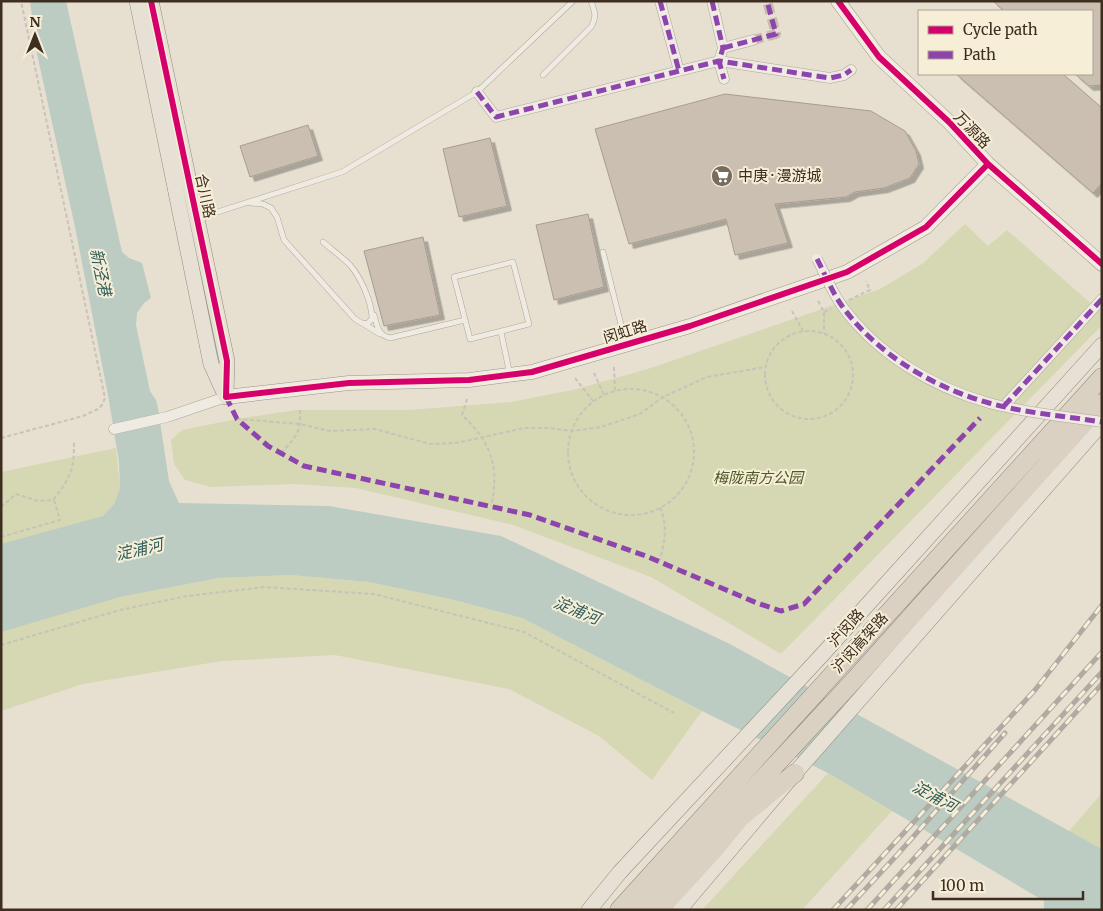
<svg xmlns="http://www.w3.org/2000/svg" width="1103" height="911" font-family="Merriweather,'Noto Sans SC',serif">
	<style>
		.green { fill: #d6d7b3 }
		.water { fill: #bcccc2 }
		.building { fill: #cbbfb2; stroke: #a89c90; filter: url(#shadow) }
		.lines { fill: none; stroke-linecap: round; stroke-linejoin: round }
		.street-tunnel { stroke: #c5bcae; stroke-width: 10; stroke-dasharray: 10 5; stroke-linecap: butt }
		.lane-casing { stroke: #ada599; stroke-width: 6 }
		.street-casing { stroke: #ada599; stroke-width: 11 }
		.secondary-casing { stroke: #9c958a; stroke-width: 15 }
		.primary-casing { stroke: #928b80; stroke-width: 16 }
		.highway-casing { stroke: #928b80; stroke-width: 19 }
		.path { stroke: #c8c2b9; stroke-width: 2; stroke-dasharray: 4 2.5; stroke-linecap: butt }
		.lane { stroke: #efebe3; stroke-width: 5 }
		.street { stroke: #efebe3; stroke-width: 10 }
		.secondary { stroke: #efebe3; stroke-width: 14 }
		.primary { stroke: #e6e1d4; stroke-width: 15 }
		.highway { stroke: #dad1c2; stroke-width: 18 }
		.rail-casing { stroke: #afaaa2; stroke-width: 5 }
		.rail { stroke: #f7eed8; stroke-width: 3; stroke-dasharray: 9; stroke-linecap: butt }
		.street-bridge-casing { stroke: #ada599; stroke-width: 11; stroke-linecap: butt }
		.street-bridge { stroke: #efebe3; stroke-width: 10 }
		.quiet { stroke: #8e44ad; stroke-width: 5; stroke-dasharray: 10 5; stroke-linecap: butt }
		.cycleway-casing { stroke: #f7eed8; stroke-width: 9 }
		.cycleway { stroke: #d6006c; stroke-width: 6 }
		.labels { text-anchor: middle; stroke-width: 4; stroke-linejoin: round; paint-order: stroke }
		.street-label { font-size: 15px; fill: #3d2e20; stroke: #f7eed8 }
		.poi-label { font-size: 15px; fill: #3d2e20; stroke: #f7eed8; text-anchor: start }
		.park-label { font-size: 15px; font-style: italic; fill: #4d5a26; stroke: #f7eed8 }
		.water-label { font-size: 16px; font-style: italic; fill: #2f5d5a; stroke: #f7eed8 }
	</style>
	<defs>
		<filter id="shadow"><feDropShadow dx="4.5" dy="4.5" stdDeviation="0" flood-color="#0004"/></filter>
	</defs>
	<rect width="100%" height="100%" fill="#e7e0d1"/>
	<path class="green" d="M965,224l23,22 19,-16 95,83v12l-321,329 -130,-77 -138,-52 -157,-37 -62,-4 -83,3 -26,-7 -11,-16 -3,-24 11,-10 55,-11 59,-9h113l102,-8 66,-13 74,-21 229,-79 42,-25z
		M116,448l4,40 -6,16 6,93 99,-19 72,-3 78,7 81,17 72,19 180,93 -50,69 -53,-44 -90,-47 -174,-34 -113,6 -139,23 -82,27v-239z
		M828,773l64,38 -90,99h-100z
		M1102,793v54l-2,1 -31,-17z"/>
	<path class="water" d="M30,1h36l56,251 7,6 13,5 9,35 -7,5 -7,10 -1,12 14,66 6,9 2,8 11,73 10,22 150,3 172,30 229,108 332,183 38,21 2,-1v63h-58v-9l-216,-128 -126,-62 -180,-93 -72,-19 -81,-17 -78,-7 -72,3 -99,19 -119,35v-88l102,-28 11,-12 6,-16 -1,-26 -11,-67 -33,-168 -38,-173z"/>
	<path class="building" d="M993,1h109v84l-13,1 -14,-12h17v-63h-88z
		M956,74h107l39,34v75l-9,10z
		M725,94l146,17 34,20 11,20 3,13 -9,14 -26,10 -29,4 -9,5 -71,7 13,39 -53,12 -9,-36 -97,25 -34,-115z
		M308,125l10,31 -68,21 -10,-31z
		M490,138l17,68 -48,11 -16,-68z
		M588,214l16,73 -50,13 -18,-75z
		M423,237l17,78 -56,11 -20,-75z"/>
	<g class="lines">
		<path class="street-tunnel" d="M753,40l23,-6 -9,-33"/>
		<g class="lane-casing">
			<path id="lane" d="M543,75l48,-48c6,-10 4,-15 0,-26
				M251,203l12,1 8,4 6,9 7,23 71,79 7,4 5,1 5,-5c0,-17 -11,-41 -22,-54 -8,-8 -19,-16 -27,-23
				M199,218l143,-46 135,-80 96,-91
				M603,252l23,93
				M513,262l16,62 -59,15 -16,-62z
				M374,315c3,11 4,20 16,23l75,-18
				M362,323l18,11
				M501,332l9,43"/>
		</g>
		<g class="street-casing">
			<path id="street" d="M660,1l19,70
				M712,1l11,47 -4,13 5,18
				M723,48l30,-8
				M477,92l19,25 223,-56 111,17 14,-3 7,-5
				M1004,406l98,-107
				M114,429l53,-12 59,-20"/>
		</g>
		<g class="secondary-casing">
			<path id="secondary" d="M838,1l41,56 70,65 39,42 114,100
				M226,397l123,-14 120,-3 63,-8 158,-46 157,-54 79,-45 62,-63"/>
		</g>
		<g class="primary-casing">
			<path id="primary" d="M137,1l74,363 15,33
				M151,1l76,360 -1,32
				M589,910l31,-38 201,-216 281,-311
				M679,910l116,-137 307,-350"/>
		</g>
		<g class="highway-casing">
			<path id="highway" d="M619,910l483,-533
				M641,910l215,-232 246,-275
				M659,910l54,-59 27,-33 55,-45"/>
		</g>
		<path class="path" d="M849,300l21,-10 -4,-9
			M818,301l6,11v21
			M792,311l11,20
			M824,312l7,-3
			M765 375a44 44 0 1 1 88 0a44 44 0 1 1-88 0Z
			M614,367l1,24
			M594,373l10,22
			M575,378l18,23
			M568 452a63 63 0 1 1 126 0a63 63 0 1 1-126 0Z
			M467,399l-5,16c29,27 38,52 29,91
			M237,419l63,5 30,7 45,-2 55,15 26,-1 68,-15h25l23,3 29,-4 39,-13 23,-17 44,-20 58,-10
			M1,438l82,-22 15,-7 4,-4 3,-7 -84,-397
			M281,453c17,-18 20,-21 19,-46
			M1,507l15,-13 22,7 15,-1c19,-24 21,-31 21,-60
			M1,537l59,-17 -6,-20
			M659,562c6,-19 9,-36 1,-55
			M1,645l119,-35 67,-14 77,-9 110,7 150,38 150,81"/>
		<use href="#lane" class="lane"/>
		<use href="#street" class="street"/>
		<use href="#secondary" class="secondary"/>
		<use href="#primary" class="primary"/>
		<use href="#highway" class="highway"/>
		<g class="rail-casing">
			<path id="rail" d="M833,910l202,-220 67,-85
				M846,910l52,-56 107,-121
				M867,910l235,-258
				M884,910l218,-238
				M896,910l206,-226"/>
		</g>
		<use href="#rail" class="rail"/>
		<g class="street-bridge-casing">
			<path id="street-bridge" d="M817,259c8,15 15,33 25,47 35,48 90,81 147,97 36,10 75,13 113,19"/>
		</g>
		<use href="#street-bridge" class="street-bridge"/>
		<path class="quiet" d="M660,1l19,70
			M712,1l11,47 -4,13 5,18
			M723,48l53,-14 -9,-33
			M477,92l19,25 223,-56 111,17 14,-3 7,-5
			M817,259c8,15 15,33 25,47 35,48 90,81 147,97 36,10 75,13 113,19
			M226,397l11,22 31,27 36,20 226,49 116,41 111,47 24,8 23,-7 176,-186
			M1004,406l98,-107"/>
		<g class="cycleway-casing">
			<path id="cycleway" d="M151,1l76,360 -1,36 123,-14 120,-3 63,-8 158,-46 157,-54 79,-45 62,-63
				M838,1l41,56 70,65 39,42 114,100"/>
		</g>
		<use href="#cycleway" class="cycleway"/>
	</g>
	<defs>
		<g id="supermarket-disc" transform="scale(1.125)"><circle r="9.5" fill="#786c5e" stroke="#f7eed8"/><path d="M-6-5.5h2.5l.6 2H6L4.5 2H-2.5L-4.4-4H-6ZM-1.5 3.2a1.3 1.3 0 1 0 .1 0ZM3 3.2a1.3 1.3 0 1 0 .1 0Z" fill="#fff"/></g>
	</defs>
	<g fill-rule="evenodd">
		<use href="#supermarket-disc" x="722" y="176"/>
	</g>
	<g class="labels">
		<g class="street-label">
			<text transform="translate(972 130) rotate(46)" y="5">万源路</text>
			<text transform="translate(205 196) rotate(78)" y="5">合川路</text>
			<text transform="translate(625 332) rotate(-17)" y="5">闵虹路</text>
			<text transform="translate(846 628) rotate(-48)" y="5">沪闵路</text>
			<text transform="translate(860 643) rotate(-48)" y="5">沪闵高架路</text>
		</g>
		<g class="poi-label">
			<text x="738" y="181">中庚 · 漫游城</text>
		</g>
		<g class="park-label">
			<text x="758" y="483">梅陇南方公园</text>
		</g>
		<g class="water-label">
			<text transform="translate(101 272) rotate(78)" y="6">新泾港</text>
			<text transform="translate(139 549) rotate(-13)" y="6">淀浦河</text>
			<text transform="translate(577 610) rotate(22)" y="6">淀浦河</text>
			<text transform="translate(935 796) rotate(28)" y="6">淀浦河</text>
		</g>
	</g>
	<rect width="1103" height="911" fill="none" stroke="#3d2e20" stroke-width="5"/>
	<rect x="918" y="10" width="175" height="65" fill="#f7eed8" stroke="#ada18e"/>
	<rect x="928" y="26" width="25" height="8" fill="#d6006c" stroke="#ada18e"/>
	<text x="963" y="35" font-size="15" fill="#3d2e20">Cycle path</text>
	<rect x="928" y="51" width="25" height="8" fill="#8e44ad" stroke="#ada18e"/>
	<text x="963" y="60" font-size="15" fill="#3d2e20">Path</text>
	<g transform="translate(35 35)" stroke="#f7eed8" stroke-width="4" paint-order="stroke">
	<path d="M0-4L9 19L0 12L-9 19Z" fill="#3d2e20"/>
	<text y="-8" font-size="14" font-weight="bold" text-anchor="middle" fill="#3d2e20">N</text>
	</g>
	<path d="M933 891v8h150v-8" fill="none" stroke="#3d2e20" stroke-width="2.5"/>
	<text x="940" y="891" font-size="15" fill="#3d2e20" stroke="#f7eed8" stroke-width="4" paint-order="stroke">100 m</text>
</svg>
